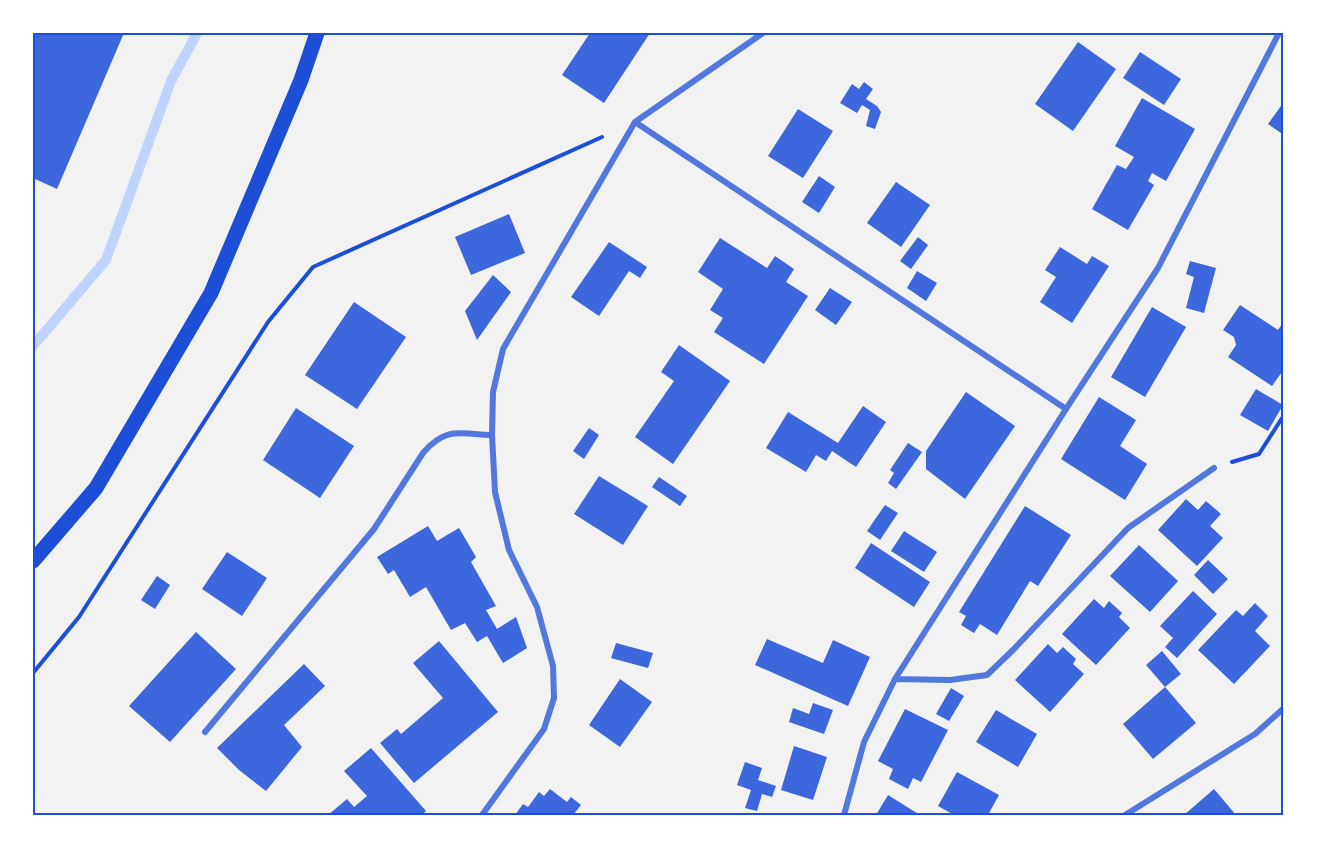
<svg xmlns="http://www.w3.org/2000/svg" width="1317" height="848" font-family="'Times New Roman',serif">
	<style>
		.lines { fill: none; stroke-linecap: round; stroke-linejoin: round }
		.stream { stroke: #bfd3fe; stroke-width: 10 }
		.building { fill: #3d67dc }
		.path { stroke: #1d4ed8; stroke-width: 4 }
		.minor { stroke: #5277de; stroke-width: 6 }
		.primary { stroke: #1d4ed8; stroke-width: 15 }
		.neatline { fill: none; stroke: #1d4ed8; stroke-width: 2 }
	</style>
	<rect width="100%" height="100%" fill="#f2f2f2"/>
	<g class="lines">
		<path class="stream" d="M33,346l73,-86 65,-179 26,-48"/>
	</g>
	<path class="building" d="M33,33h91l-67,156 -24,-11z
		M590,33h60l-46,70 -42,-28z
		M1078,42l38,27 -43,62 -38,-27z
		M1140,52l41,27 -17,26 -41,-27z
		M864,82l9,7 -7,10 11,7 4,6 -6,17 -9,-3 4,-16 -8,-5 -5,8 -17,-10 12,-19 7,5z
		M1142,98l53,31 -29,52 -14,-8 -4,8 6,4 -26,45 -36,-21 25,-44 9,4 8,-12 -19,-11z
		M1283,103h1v32l-16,-11z
		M798,109l35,22 -30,47 -35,-22z
		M819,176l16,11 -16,26 -17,-11z
		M896,182l34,23 -29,42 -34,-24z
		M509,214l16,39 -54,22 -16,-38z
		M918,237l10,8 -17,24 -11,-8z
		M720,238l47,30 8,-12 19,13 -8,13 22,14 -44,68 -50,-32 9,-14 -13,-8 13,-21 -25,-17z
		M609,242l38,25 -7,11 -11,-7 -30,45 -28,-19z
		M1060,247l27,17 5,-8 17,10 -37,57 -32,-21 16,-25 -11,-7z
		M1190,261l26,7 -12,45 -18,-5 8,-31 -8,-3z
		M917,271l20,12 -11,18 -19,-13z
		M493,275l18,17 -34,48 -12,-29z
		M830,288l22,14 -16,23 -21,-15z
		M354,302l52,35 -49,72 -52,-34z
		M1240,305l38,25 6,-9v48l-12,17 -44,-29 8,-12 -2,-8 -11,-7z
		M1152,307l34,20 -41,70 -34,-20z
		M679,345l51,36 -57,83 -38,-27 39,-56 -13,-9z
		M1256,389l27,16 -15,26 -28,-16z
		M966,392l49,34 -50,73 -39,-30v-18z
		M1099,397l37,23 -16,26 27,18 -22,36 -64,-41z
		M863,406l23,16 -30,45 -24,-16 -6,10 -10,-6 -10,17 -40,-24 22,-36 50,31z
		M296,408l58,38 -34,52 -57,-38z
		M589,428l10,7 -15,24 -11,-8z
		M908,443l14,9 -26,37 -8,-6 6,-10 -4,-3z
		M599,476l49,30 -25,39 -49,-31z
		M659,477l28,19 -7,10 -28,-19z
		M1186,499l12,11 8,-9 15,13 -11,12 13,12 -26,28 -39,-36z
		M885,505l13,8 -18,27 -13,-9z
		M1025,506l46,29 -33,51 -8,-5 -33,54 -17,-11 -6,9 -13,-8 5,-9 -7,-4z
		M428,526l9,15 22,-13 17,29 -5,5 25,44 -10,4 11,19 19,-12 11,31 -24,15 -16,-27 -10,6 -12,-19 -14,7 -25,-43 -16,10 -16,-27 -6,4 -11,-17z
		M904,531l33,21 -13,20 -33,-21z
		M871,543l59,39 -16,25 -59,-39z
		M1139,545l39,36 -28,31 -40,-36z
		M227,552l40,26 -25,38 -40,-27z
		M1208,560l20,19 -15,15 -19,-19z
		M157,576l13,9 -15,24 -14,-9z
		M1193,591l24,23 -40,44 -12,-11 8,-9 -13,-12z
		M1094,599l10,9 5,-7 13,12 -3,4 11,11 -34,37 -34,-31z
		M1255,603l13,13 -13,15 15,15 -36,38 -36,-34 38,-40 7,6z
		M196,632l40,37 -66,73 -41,-36z
		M767,639l56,24 10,-23 37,17 -22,49 -93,-41z
		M439,641l59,71 -84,71 -34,-40 17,-14 4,5 42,-36 -30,-35z
		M616,643l37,10 -5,15 -37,-10z
		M1048,644l9,9 6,-6 13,12 -3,5 11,10 -34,38 -35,-32z
		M1162,651l19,23 -16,13 -19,-22z
		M304,664l21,22 -41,39 18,22 -36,44 -27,-21 -22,-22z
		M620,679l32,23 -32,45 -31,-22z
		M1165,687l31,36 -43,36 -30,-35z
		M951,688l13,8 -15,25 -13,-7z
		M813,703l20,7 -9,24 -35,-12 4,-14 16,6z
		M905,709l43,21 -27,52 -8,-4 -5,11 -19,-10 4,-10 -15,-8z
		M996,710l41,24 -19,33 -42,-25z
		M794,746l33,11 -14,43 -32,-10z
		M371,748l55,63 -4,4h-94l19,-16 7,8 13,-11 -23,-25z
		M745,762l17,6 -4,12 18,6 -4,11 -10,-3 -5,17 -12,-3 6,-18 -14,-5z
		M957,772l42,23 -11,20h-34l-16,-9z
		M550,789l17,13 4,-5 10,8 -8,10h-58l8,-11 5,3 11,-15 5,4z
		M1214,789l22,26h-52z
		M888,795l32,20h-44z"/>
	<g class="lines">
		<path class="path" d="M1232,462l27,-8 25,-39
			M33,673l46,-56 189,-295 45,-55 289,-130"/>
		<path class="minor" d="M635,122l431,287
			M895,679l55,1 37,-5 27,-26 114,-121 86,-60
			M205,732l169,-203 49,-76c23,-27 37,-19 69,-18
			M482,815l62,-86 10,-31 -1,-32 -16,-59 -28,-57 -14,-58 -3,-57 1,-43 10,-43 132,-227 128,-89
			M844,815l20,-73 31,-63 171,-270 92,-141 121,-235
			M1125,815l130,-81 29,-26"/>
		<path class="primary" d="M33,561l63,-73 115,-195 90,-213 16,-47"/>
	</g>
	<rect width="1317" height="848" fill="none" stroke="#ffffff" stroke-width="69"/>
	<rect x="34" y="34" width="1248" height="780" class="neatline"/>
</svg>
